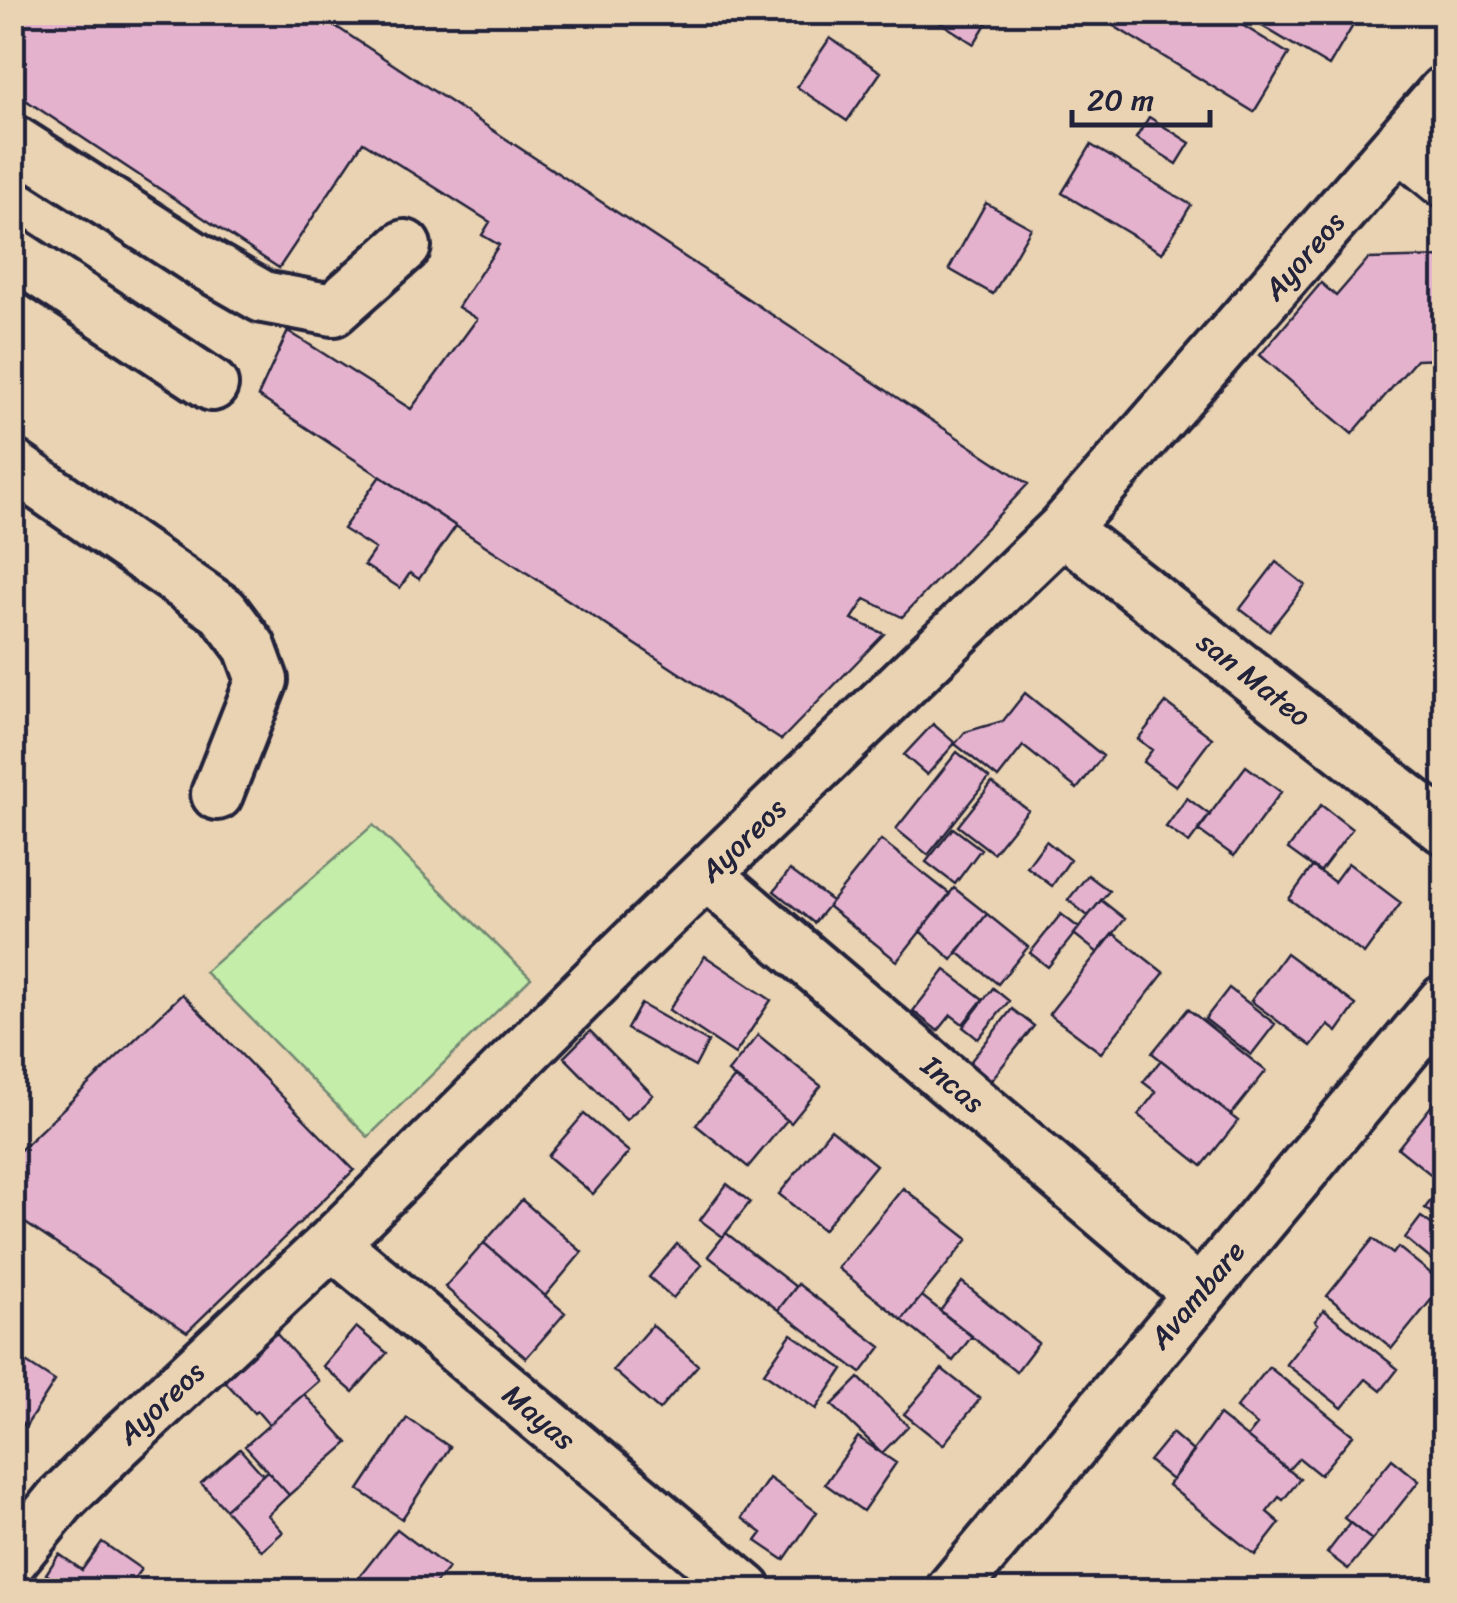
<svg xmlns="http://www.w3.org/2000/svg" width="1457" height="1603" font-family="Sriracha,sans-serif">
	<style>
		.green { fill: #c3eda9; stroke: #728872; stroke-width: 2.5 }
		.building { fill: #e5b2ce; stroke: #22223b; stroke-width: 2.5 }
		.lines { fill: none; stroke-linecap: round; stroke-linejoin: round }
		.minor-casing { stroke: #22223b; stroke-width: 58 }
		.minor { stroke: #ead3b3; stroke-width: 50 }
		.labels { text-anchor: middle; stroke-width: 8; stroke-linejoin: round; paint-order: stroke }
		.street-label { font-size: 30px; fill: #22223b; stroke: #ead3b3 }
	</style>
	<rect width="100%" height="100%" fill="#ead3b3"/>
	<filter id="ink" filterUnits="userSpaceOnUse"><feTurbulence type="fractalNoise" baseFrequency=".01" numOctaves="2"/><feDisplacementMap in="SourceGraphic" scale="20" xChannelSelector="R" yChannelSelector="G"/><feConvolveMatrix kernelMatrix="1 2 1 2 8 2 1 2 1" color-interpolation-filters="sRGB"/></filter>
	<g filter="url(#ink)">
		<path class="green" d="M373,825l158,153 -163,159 -163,-165z"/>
		<path class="building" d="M12,12h302l714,472 -126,133 -37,-18 -13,20 32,15 -103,106 -523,-344 30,-65 123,78 66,-90 -19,-12 41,-62 -17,-10 8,-13 -127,-80 -84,126 -267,-177z
			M924,12h69l-19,32z
			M1098,12h123l68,42 -35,58 -158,-97z
			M1350,12l8,5 -29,49 -89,-53z
			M830,38l51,34 -34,49 -50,-34z
			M1149,117l41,26 -13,21 -41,-26z
			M1091,145l100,60 -29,48 -100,-60z
			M986,203l45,25 -38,66 -44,-25z
			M1444,257v102l-28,1 -64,74 -92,-79 61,-72 15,13 32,-37z
			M380,476l76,50 -37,53 -9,-6 -10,15 -36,-23 11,-16 -32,-20z
			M1276,562l29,23 -36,46 -29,-22z
			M1025,693l78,63 -26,33 -54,-43 -25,32 -43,-34 10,-12 38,-11z
			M1166,703l46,35 -36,48 -33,-24 9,-12 -14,-11z
			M933,724l22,19 -28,32 -23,-20z
			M957,752l32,26 -61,77 -32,-26z
			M1246,766l35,26 -47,64 -36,-26z
			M992,783l36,27 -35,43 -35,-27z
			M1187,798l23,17 -21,28 -23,-16z
			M1321,805l31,24 -32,43 -32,-23z
			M953,828l28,21 -26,35 -29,-22z
			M881,840l69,54 -53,67 -69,-55z
			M1046,841l24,19 -18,26 -25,-19z
			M1348,863l53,40 -37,51 -75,-55 24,-33 21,16z
			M790,870l42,31 -18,22 -40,-32z
			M1088,875l21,16 -21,25 -20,-16z
			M954,888l33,26 -35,46 -32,-29z
			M1101,900l24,19 -27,34 -24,-19z
			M987,914l41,33 -30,37 -41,-32z
			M1061,914l18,14 -31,39 -18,-14z
			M1113,933l51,40 -63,80 -52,-39z
			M1286,953l70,52 -19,27 -9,-7 -17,21 -60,-45z
			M705,956l66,44 -36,54 -66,-44z
			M945,970l38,29 -20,25 -12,-9 -13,16 -25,-20z
			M993,988l16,13 -31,38 -15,-12z
			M1229,988l46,36 -24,31 -46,-36z
			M182,994l172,176 -167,162 -175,-118v-56z
			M641,1004l67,38 -13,25 -68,-38z
			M1012,1009l22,17 -53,67 -22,-17z
			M1188,1009l78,62 -35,44 -79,-62z
			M590,1031l63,64 -27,25 -62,-63z
			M758,1035l63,51 -30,37 -63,-51z
			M1161,1060l77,61 -36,45 -64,-51 18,-23 -13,-10z
			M735,1077l52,43 -39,47 -52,-42z
			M1444,1090v95l-46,-37z
			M584,1114l45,38 -36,42 -45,-38z
			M831,1129l45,36 -53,65 -44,-36z
			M727,1184l23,18 -27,35 -23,-17z
			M1442,1186l2,3v81l-39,-32 16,-21 13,9 5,-7 -14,-11z
			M903,1188l65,51 -66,81 -64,-52z
			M522,1200l60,52 -37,44 -61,-53z
			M726,1233l70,54 -18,23 -70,-54z
			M1373,1239l20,15 5,-7 46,37 -52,64 -65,-52z
			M484,1243l81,70 -39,45 -81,-71z
			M677,1244l25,21 -29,33 -24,-21z
			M962,1282l76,61 -22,29 -76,-61z
			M798,1284l83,63 -20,26 -83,-63z
			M922,1296l50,40 -19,25 -51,-41z
			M1324,1310l74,59 -17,22 -15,-12 -24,29 -56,-44 32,-40 -3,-3z
			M652,1325l46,40 -39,45 -46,-40z
			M356,1327l31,26 -34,39 -30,-26z
			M275,1332l44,49 -50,44 -12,-14 -3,2 -31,-34z
			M791,1334l52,35 -27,40 -52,-36z
			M12,1353l43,28 -29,45 -14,-9z
			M1269,1367l84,68 -33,40 -21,-17 -11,12 -41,-33 10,-12 -21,-17z
			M942,1369l38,30 -37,46 -39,-31z
			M859,1378l49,48 -26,27 -50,-48z
			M304,1394l44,49 -59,52 -44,-49z
			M1219,1415l81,64 -17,21 -4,-3 -12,15 13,11 -25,32 -87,-70z
			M407,1418l43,29 -48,72 -43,-29z
			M1172,1433l22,19 -22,28 -23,-19z
			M858,1437l38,26 -33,48 -38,-27z
			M240,1449l23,26 -38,34 -24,-26z
			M1392,1459l27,22 -47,59 -28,-22z
			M267,1471l22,24 -21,20 15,17 -21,19 -37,-42z
			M769,1478l48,34 -33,48 -28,-19 6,-8 -20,-15z
			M1350,1523l22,17 -24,29 -21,-16z
			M397,1529l51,39 -18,22h-81z
			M102,1542l39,27 -15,21h-59l-21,-16 13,-20 23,16z"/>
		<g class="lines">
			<g class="minor-casing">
				<path id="minor" d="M12,140l185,119 66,38 70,13 72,-64
					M1401,146l43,35
					M12,253l200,132
					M12,465l211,146 27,36 12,33 -45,114
					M1063,529l381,299
					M707,875l491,418
					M332,1243l414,347
					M12,1559l48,-59 55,-54 217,-203 288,-286 443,-428 381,-437
					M952,1590l492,-589"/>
			</g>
			<use href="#minor" class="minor"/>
		</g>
	</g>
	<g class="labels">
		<g class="street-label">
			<text transform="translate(1304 256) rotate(-49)" y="10">Ayoreos</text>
			<text transform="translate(1254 679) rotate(38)" y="10">san Mateo</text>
			<text transform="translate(743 840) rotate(-44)" y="10">Ayoreos</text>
			<text transform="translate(953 1084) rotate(40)" y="10">Incas</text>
			<text transform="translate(1197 1295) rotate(-50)" y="10">Avambare</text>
			<text transform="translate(161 1403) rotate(-43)" y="10">Ayoreos</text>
			<text transform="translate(539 1417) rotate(40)" y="10">Mayas</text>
		</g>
	</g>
	<rect width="1457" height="1603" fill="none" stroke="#ead3b3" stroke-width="50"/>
	<rect x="25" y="25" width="1407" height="1553" fill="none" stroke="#22223b" stroke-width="4" filter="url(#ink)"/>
	<path d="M1072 110v15h138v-15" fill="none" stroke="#22223b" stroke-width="5"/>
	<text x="1087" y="110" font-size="30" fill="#22223b" stroke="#ead3b3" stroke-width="8" paint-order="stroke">20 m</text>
</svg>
